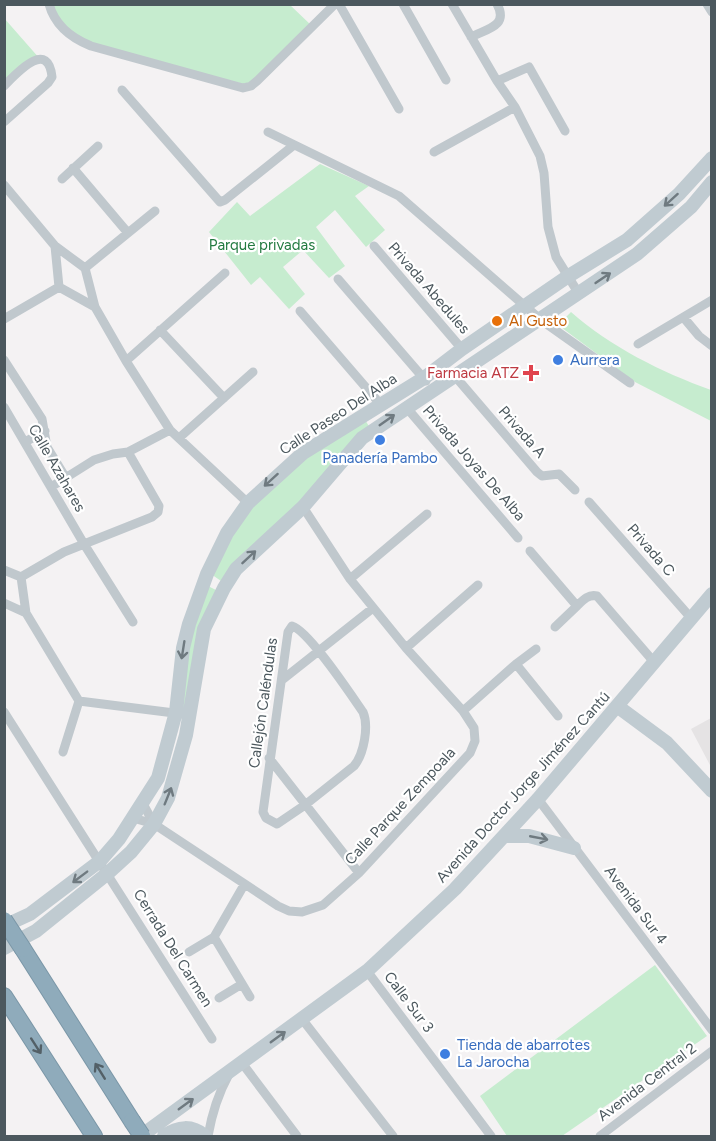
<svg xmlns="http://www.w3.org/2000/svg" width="716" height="1141" font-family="Figtree,sans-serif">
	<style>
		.education { fill: #e5e3e4 }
		.green { fill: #c6eccf }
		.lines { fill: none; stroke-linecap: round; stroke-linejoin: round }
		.highway-casing { stroke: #7b97a7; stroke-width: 18 }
		.street { stroke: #c0c8cd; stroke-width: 9 }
		.secondary { stroke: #c0cbd1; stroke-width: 14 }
		.highway { stroke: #8fabbb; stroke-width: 16 }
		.highway-bridge-casing { stroke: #7b97a7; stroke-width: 18; stroke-linecap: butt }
		.highway-bridge { stroke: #8fabbb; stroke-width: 16 }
		.oneway { stroke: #6f7a80 }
		.oneway2 { stroke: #536067 }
		.food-dot { fill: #e8710a; stroke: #fff; stroke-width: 2 }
		.shop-dot { fill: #3f7fe0; stroke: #fff; stroke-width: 2 }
		.health-dot { fill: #e0444e; stroke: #fff; stroke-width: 2 }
		.labels { text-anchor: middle; stroke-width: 4.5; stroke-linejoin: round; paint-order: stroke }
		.park-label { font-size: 15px; fill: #227a40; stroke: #fff }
		.street-label { font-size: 15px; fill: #4c585e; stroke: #fff }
		.food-label { font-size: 15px; fill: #c56008; stroke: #fff; text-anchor: start }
		.shop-label { font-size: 15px; fill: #366cbe; stroke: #fff; text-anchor: start }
		.health-label { font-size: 15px; fill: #be3a42; stroke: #fff; text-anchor: end }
	</style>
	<rect width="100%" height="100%" fill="#f4f2f3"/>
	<path class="education" d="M711,718v49l-20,-38z"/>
	<path class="green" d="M49,5h241l22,21 -61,60 -175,-46z
		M4,18l36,41 -36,27z
		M320,164l49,22 -14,10 30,34 -19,17 -31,-37 -19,17 29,39 -16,12 -26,-28 -20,17 22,27 -16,15 -29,-32 -9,8 -42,-53 28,-30 13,14z
		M571,312c40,35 90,60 140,78v31l-76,-39 -77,-57z
		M364,418l6,10 -65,70 -84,83 -10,-7 20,-43 36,-46z
		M206,585l12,6 -32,119 -8,-1 4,-34z
		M655,965l52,71 -145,100h-55l-27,-40z"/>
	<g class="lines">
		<g class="highway-casing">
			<path id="highway" d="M23,949l109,172
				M4,996l90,140"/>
		</g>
		<path class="street" d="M49,4c6,22 22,34 42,42l152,42 8,-2 6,-5 78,-77
			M339,4l60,105
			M403,4l43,76
			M452,4l45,77 18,26 25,49 4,17 4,54 8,30 23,37
			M707,4l5,8
			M471,37c16,-8 38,-11 26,-33
			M497,81l32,-14 36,64
			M4,86c12,-12 44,-48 48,-9l-4,6 -44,39
			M122,90l98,112 5,-2 69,-55
			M268,132l131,64 142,124 89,63
			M434,152l81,-45
			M73,168l55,65
			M62,179l36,-33
			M4,185l51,61 30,22 10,39 31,54 44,69 78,73
			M55,246l4,41 36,20
			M374,246l88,103
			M85,268l70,-57
			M338,279l88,102
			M300,311l81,94
			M684,318l15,18 13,10
			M4,319l55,-32
			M160,330l64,68
			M638,344l74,-44
			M4,360l38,59 5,28 19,31
			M126,361l99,-88
			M454,375l83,97 5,4 17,-2 16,16
			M4,407l80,137 49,78
			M406,407l112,131
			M179,438l74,-66
			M25,442l20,-11
			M51,487l43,-27 19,-6 15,-2 42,-22
			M589,502l102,116
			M530,551l47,55c6,-6 11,-12 20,-10l57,66
			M4,570l17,7 5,36 53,88 111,14
			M21,577l43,-25 88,-35 6,-5 1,-6 -31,-54
			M350,579l77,-65
			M4,603l22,10
			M292,626c17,5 59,69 71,86 6,14 1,42 -9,54l-49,39 -28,19 -11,-6 -3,-6 25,-180z
			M555,627l22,-21
			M406,648l72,-63
			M516,664l42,52
			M282,680l91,-72
			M463,711l53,-47 20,-15
			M4,712l208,327
			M63,752l16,-51
			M269,758l90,115
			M538,799l174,231
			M142,802l12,22
			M133,818l21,6 124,82 11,5 13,1 21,-7 36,-32 111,-120 5,-12 -1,-13 -11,-17 -57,-63 -56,-69 -47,-72
			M214,937l36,60
			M189,952l25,-15 30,-52
			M367,971l124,165
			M219,998l23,-14
			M302,1019l91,117
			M242,1063l55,73
			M208,1136c4,-23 10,-42 21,-62
			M600,1136l112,-85"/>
		<path class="secondary" d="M617,706l50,37 45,48
			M504,836h25l45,12
			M4,926l26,-12 70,-53 19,-22 39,-61 18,-66 7,-64 6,-24 18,-50 20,-41 21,-30 55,-50 121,-75 38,-29 105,-72 60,-37 52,-46 33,-36
			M4,948l32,-17 72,-58 23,-21 23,-28 14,-26 18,-63 18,-106 20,-41 12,-19 67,-62 59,-69 275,-184 54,-47 21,-25
			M141,1136l226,-165 88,-82 83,-90 174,-205
			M164,1136c14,-10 28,-11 41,0"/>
		<use href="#highway" class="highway"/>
		<g class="highway-bridge-casing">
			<path id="highway-bridge" d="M4,920l19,29
				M132,1121l10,15"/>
		</g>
		<use href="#highway-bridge" class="highway-bridge"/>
	</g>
	<defs><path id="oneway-shaft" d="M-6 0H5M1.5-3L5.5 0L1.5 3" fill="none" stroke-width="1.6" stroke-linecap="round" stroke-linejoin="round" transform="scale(1.5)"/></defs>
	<g class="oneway">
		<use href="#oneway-shaft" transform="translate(671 200) rotate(138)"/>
		<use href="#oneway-shaft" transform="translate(603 278) rotate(-34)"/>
		<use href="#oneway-shaft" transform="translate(387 420) rotate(-35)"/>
		<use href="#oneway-shaft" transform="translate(271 480) rotate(138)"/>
		<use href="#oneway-shaft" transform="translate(249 557) rotate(-43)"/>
		<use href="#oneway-shaft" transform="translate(183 650) rotate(99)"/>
		<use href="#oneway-shaft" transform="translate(168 796) rotate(-68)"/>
		<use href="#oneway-shaft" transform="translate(539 838) rotate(11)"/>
		<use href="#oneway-shaft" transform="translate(80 877) rotate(143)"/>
		<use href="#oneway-shaft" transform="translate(278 1037) rotate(-36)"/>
		<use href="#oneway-shaft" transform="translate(186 1104) rotate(-36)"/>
	</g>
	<g class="oneway2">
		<use href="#oneway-shaft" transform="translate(36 1046) rotate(57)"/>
		<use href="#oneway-shaft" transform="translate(100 1071) rotate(-122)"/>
	</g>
	<circle class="food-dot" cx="497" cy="321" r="6"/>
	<g class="shop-dot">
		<circle cx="558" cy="360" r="6"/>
		<circle cx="380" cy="440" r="6"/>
		<circle cx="445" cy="1054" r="6"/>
	</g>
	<path class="health-dot" d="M528 364h6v6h6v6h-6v6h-6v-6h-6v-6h6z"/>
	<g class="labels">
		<g class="park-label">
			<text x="262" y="250">Parque privadas</text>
		</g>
		<g class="street-label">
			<text transform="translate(429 288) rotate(49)" y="5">Privada Abedules</text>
			<text transform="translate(338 414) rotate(-33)" y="5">Calle Paseo Del Alba</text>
			<text transform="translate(522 432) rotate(49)" y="5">Privada A</text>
			<text transform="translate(474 463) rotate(49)" y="5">Privada Joyas De Alba</text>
			<text transform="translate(57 468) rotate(60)" y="5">Calle Azahares</text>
			<text transform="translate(651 550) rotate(49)" y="5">Privada C</text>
			<text transform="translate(263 703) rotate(-82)" y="5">Callejón Caléndulas</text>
			<text transform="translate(523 787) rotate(-48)" y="5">Avenida Doctor Jorge Jiménez Cantú</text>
			<text transform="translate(400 806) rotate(-47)" y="5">Calle Parque Zempoala</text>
			<text transform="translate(636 905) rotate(53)" y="5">Avenida Sur 4</text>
			<text transform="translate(173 948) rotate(58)" y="5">Cerrada Del Carmen</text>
			<text transform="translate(409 1002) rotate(53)" y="5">Calle Sur 3</text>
			<text transform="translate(647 1082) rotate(-37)" y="5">Avenida Central 2</text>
		</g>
		<g class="food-label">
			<text x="509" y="326">Al Gusto</text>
		</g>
		<g class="shop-label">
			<text x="570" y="365">Aurrera</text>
			<text x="380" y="463" text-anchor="middle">Panadería Pambo</text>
			<text x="457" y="1050">Tienda de abarrotes<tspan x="457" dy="17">La Jarocha</tspan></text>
		</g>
		<g class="health-label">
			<text x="519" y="378">Farmacia ATZ</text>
		</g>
	</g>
	<rect width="716" height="1141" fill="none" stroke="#4c585e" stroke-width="12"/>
</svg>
